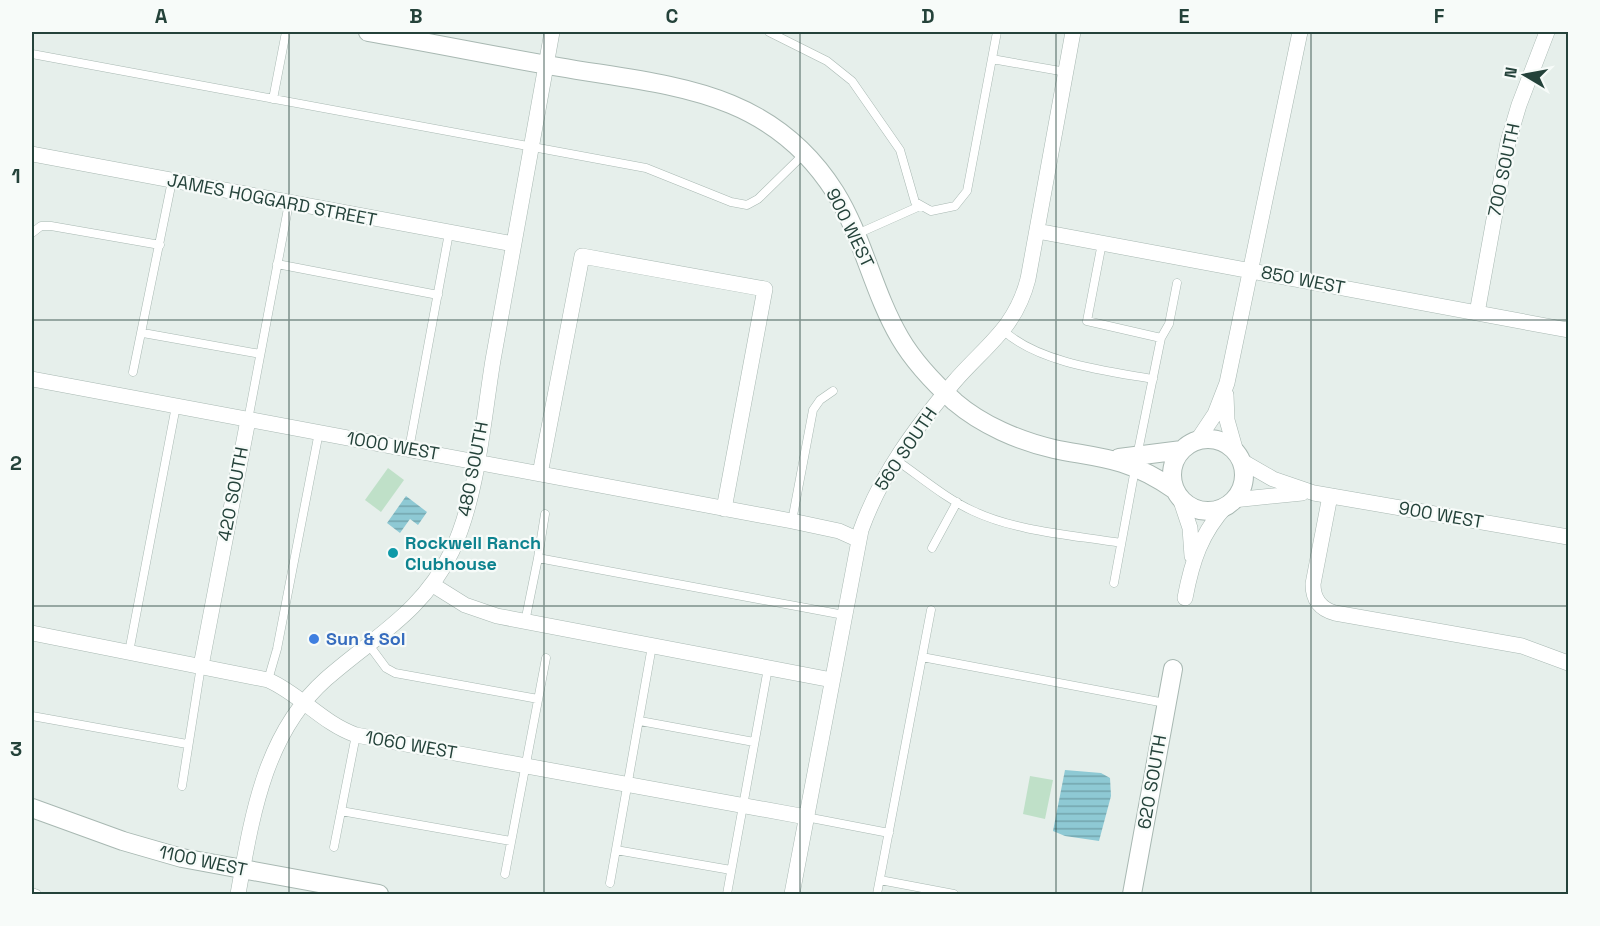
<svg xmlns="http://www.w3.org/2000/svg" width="1600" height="926" font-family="'Space Grotesk',sans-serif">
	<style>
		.park { fill: #bfe0c8 }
		.water { fill: url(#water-rules) }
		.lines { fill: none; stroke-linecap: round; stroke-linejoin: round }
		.service-casing { stroke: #a8b8b2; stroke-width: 9 }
		.minor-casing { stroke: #a8b8b2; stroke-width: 16 }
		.tertiary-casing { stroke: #a8b8b2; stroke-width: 20 }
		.service { stroke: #fff; stroke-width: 8 }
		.minor { stroke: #fff; stroke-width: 15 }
		.tertiary { stroke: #fff; stroke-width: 18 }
		.grid { fill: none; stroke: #24423a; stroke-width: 1.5; stroke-opacity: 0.55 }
		.culture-dot { fill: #0f9aa8; stroke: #f7fbf9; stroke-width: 2 }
		.shop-dot { fill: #3f7fe0; stroke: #f7fbf9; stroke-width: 2 }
		.labels { text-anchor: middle; stroke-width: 4.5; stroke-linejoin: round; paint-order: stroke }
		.street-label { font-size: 18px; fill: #24423a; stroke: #f7fbf9 }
		.culture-label { font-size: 18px; font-weight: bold; fill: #0d838f; stroke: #f7fbf9; text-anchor: start }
		.shop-label { font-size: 18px; font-weight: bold; fill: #366cbe; stroke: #f7fbf9; text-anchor: start }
		.neatline { fill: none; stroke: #24423a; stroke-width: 2 }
		.grid-label { font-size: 20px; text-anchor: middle; font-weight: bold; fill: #24423a }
	</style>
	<defs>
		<pattern id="water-rules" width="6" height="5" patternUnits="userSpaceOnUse" patternTransform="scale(1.5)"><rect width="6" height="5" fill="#8ec9d4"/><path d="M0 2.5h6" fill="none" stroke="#74a5ad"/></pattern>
	</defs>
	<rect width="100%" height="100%" fill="#e6efeb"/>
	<path class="park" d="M388,468l16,12 -23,32 -16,-12z
		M1030,776l23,4 -8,39 -22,-5z"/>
	<path class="water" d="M406,496l21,16 -9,13 -8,-6 -10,14 -13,-10z
		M1065,770l36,3 9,5 1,18 -12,45 -34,-5 -12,-5z"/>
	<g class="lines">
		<g class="service-casing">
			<path id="service" d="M769,32l58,29 25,20 48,69 15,52 16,9 24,-5 12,-15 30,-159
				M32,54l614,114 85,34 16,3 11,-6 46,-45
				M992,59l74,13
				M273,99l13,-67
				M32,233l9,-7h10l109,19
				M857,234l63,-28
				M1102,243l-15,78 74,17
				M277,264l161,31
				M1004,331c35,32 103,40 149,48
				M143,333l117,21
				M133,372l39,-191
				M248,420l41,-217
				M409,449l40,-216
				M1137,456l24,-118 8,-14 8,-41
				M896,460c25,17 49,38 77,51 45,21 100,24 148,32
				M792,521l21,-111 7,-10 13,-9
				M932,548l25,-46
				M538,558l7,-44
				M1114,583l21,-114
				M525,622l13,-64 306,57
				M369,645l17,23 9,5 143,26
				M129,652l47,-246
				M922,657l243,46
				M268,680l9,-31 42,-217
				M32,716l155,28
				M640,721l114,21
				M182,786l19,-120
				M341,811l170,30
				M806,817l83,16
				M334,847l22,-112
				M616,850l115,20
				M505,874l41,-216
				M880,880l74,14
				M610,883l42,-237
				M32,892l5,2
				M727,894l41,-226
				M877,894l54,-284"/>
		</g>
		<g class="minor-casing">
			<path id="minor" d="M32,154l481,90
				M1037,231l531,99
				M1477,313l31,-171 11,-37 28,-73
				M32,379l760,142 47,10 20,9
				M1226,395l1,25 9,32
				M1197,441l18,-27 12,-31 73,-351
				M1240,460l33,19 41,14 254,44
				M540,474l42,-218 183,33 -41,220
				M1330,496l-17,88c0,15 7,25 22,29l187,33 46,17
				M1180,498l10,30 2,28
				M1233,500l69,-7
				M433,585l32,20 32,11 335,64
				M1185,598c7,-37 16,-65 42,-93
				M32,633l236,47c32,14 54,43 88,55l450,82
				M201,666l47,-246
				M238,894c14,-77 26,-160 88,-215 49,-43 97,-67 126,-128 26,-56 31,-130 41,-191 19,-110 40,-219 59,-328
				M792,894l69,-364c20,-56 55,-103 93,-148 32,-37 61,-53 74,-103l45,-247"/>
		</g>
		<g class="tertiary-casing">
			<path id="tertiary" d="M368,32c64,11 127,24 191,35 109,19 210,21 276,125 28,45 38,100 65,146 14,24 34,45 55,64 27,23 64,39 99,47 23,5 46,7 68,14 19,6 37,16 53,27
				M1172 475a36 36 0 1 1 72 0a36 36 0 1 1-72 0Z
				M1119,458l63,-8
				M32,808l91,33 59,17 197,36
				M1132,894l41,-225"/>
		</g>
		<use href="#service" class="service"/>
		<use href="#minor" class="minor"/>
		<use href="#tertiary" class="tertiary"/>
	</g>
	<path class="grid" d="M289,32v862M544,32v862M800,32v862M1056,32v862M1311,32v862M32,320h1536M32,606h1536"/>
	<circle class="culture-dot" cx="393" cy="553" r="6"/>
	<circle class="shop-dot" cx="314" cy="639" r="6"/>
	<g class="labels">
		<g class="street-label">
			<text transform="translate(1504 170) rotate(-78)" y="6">700 SOUTH</text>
			<text transform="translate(272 200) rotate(11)" y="6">JAMES HOGGARD STREET</text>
			<text transform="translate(850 228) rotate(64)" y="6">900 WEST</text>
			<text transform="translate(1303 280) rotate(11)" y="6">850 WEST</text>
			<text transform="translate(393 446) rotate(10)" y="6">1000 WEST</text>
			<text transform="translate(906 449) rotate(-56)" y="6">560 SOUTH</text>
			<text transform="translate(473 469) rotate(-79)" y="6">480 SOUTH</text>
			<text transform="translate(233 494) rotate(-79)" y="6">420 SOUTH</text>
			<text transform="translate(1441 515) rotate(10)" y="6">900 WEST</text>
			<text transform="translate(411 745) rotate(10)" y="6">1060 WEST</text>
			<text transform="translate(1152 782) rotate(-80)" y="6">620 SOUTH</text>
			<text transform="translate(203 861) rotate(12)" y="6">1100 WEST</text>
		</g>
		<g class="culture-label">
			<text x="405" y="549">Rockwell Ranch<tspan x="405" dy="21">Clubhouse</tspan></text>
		</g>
		<g class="shop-label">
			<text x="326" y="645">Sun &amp; Sol</text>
		</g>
	</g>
	<rect width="1600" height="926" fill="none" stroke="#f7fbf9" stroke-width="66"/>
	<g transform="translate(1525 75) rotate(280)" stroke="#f7fbf9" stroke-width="4.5" paint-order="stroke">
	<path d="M0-4.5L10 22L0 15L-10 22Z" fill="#24423a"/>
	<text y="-9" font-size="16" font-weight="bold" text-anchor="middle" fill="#24423a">N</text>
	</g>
	<rect x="33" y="33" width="1534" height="860" class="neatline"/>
	<g class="grid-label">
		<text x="161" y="23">A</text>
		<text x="416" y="23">B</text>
		<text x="672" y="23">C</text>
		<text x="928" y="23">D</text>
		<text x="1184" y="23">E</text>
		<text x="1439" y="23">F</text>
		<text x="16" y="183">1</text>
		<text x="16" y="470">2</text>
		<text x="16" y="756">3</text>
	</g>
</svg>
